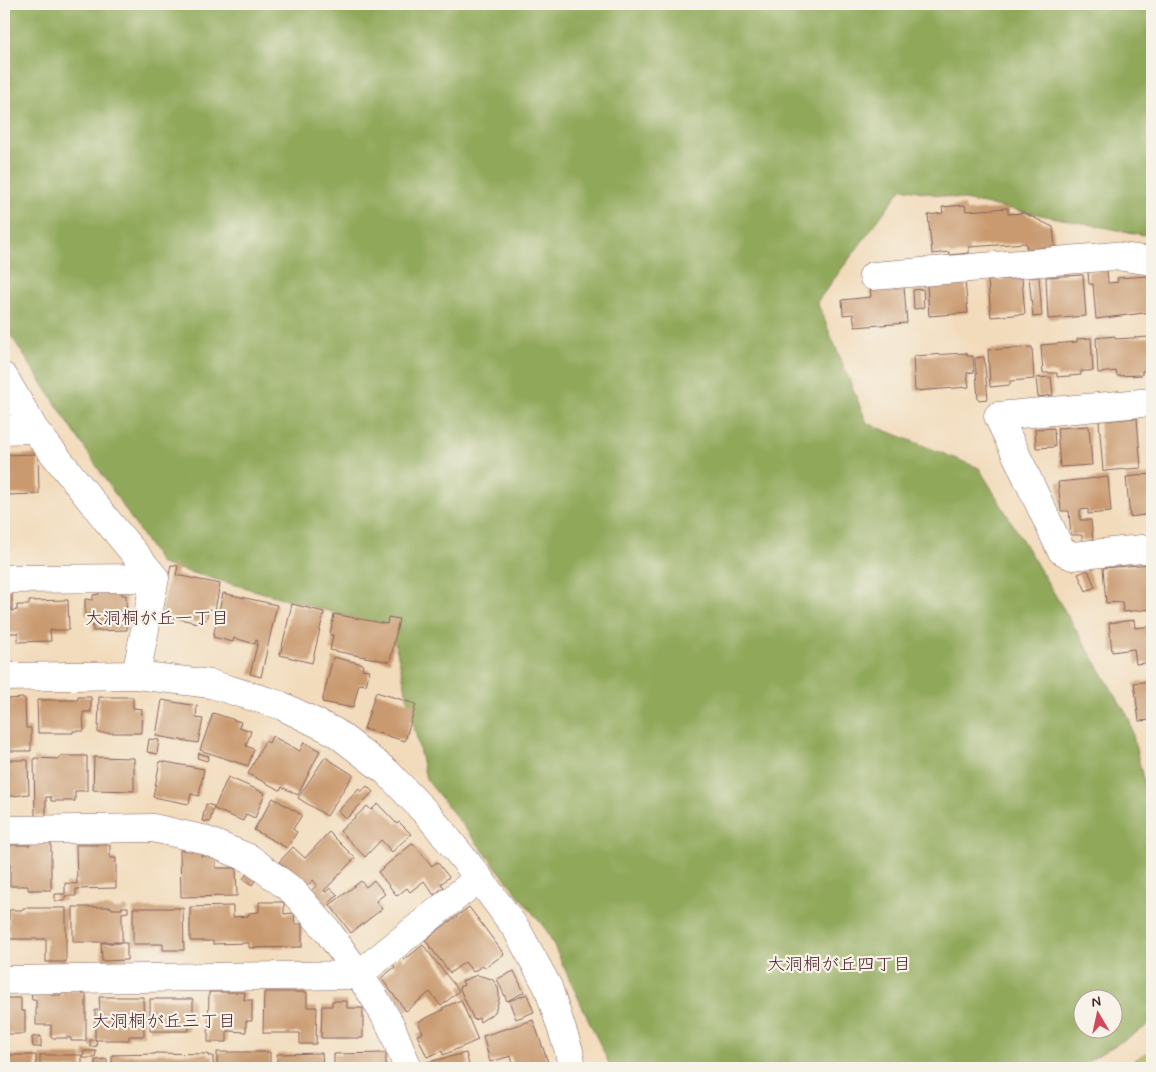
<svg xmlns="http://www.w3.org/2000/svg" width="1156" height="1072" font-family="Mynerve,'Klee One',sans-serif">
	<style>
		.green { fill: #b6c264; stroke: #807048 }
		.forest { fill: #90a85a; stroke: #6d6442; fill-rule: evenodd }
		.building { fill: #c99a70 }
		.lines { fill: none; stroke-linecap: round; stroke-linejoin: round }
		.street-casing { stroke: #85615d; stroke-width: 29 }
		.street { stroke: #fff; stroke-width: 28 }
		.labels { text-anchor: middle; stroke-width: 4.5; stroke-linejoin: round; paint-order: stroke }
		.neighbourhood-label { font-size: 18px; fill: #4a1f2b; stroke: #f7f3e8 }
	</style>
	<rect width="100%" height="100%" fill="#f7f3e8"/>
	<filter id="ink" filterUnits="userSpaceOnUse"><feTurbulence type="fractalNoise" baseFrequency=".02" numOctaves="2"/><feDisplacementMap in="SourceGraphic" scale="10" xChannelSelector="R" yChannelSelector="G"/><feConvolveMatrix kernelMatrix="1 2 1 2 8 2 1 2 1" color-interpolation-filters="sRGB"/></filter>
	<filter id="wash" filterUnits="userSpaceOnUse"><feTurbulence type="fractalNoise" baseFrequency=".0096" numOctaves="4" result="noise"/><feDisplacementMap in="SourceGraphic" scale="20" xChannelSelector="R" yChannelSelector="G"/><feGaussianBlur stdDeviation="1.12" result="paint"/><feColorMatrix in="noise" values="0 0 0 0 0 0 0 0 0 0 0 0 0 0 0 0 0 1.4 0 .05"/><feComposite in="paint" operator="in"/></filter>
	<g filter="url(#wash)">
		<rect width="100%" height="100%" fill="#f2dbbb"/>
		<path class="green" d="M1152,1050v18h-30z"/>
		<path class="forest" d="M4,4h1148v223l-8,8 -242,-47 -85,114 50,121 112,45 150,250 23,100v205l-75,45h-466l-64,-137 -121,-152 -34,-150 -231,-65 -157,-239zM1084,1000h30v30h-30z"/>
		<g id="blocks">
			<path class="building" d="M965,205l1,6 42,-3v6l16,-1 29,14 2,20 -28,2 -1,-6 -57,4v6l-19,2 -1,-3 -17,2 -4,-39 15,-2 -1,-6z
				M1107,270l1,13 10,-1 -1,-4 32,-2 3,36 -56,7 -3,-35h-4l-1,-12z
				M1083,275l3,41 -38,3 -2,-42z
				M1029,277h10l3,39 -9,1z
				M1022,278l3,36 -34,3 -3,-36z
				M965,281l3,32 -39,3 -2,-32z
				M904,287l3,36 -52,4 -2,-13 -10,1 -1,-15 29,-3 -1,-8z
				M923,289l1,19 -10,1 -1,-19z
				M1115,336v3l35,-2 2,33 -10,1v4l-25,1 -1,-5 -18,2 -2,-35z
				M1091,338l2,33h-12v4l-24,2v-4h-14l-2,-28 36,-3v-3z
				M1032,347l2,32 -24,2v4l-20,2 -2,-37z
				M967,353v3h6l1,16 -7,1 2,14 -54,4 -2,-35z
				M984,357l4,42 -10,1 -3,-42z
				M1051,377l2,18 -15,2 -2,-19z
				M1137,418l4,50 -38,3 -4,-50z
				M1089,426l3,39 -32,2 -3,-39z
				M1054,428l1,19 -19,1 -1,-19z
				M38,454l1,40 -34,1v-40z
				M1152,474v40l-22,3 -4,-40z
				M1108,477l3,35 -23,2v-5l-8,1v10h11l2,20 -11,1v-6h-11l-2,-24h-8l-3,-29z
				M1152,564v45l-29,3 -1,-10 -16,1 -3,-35z
				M171,565l7,1 -2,9 44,9 -5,26 -6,-1 -3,11 -7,-1 -1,4 -37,-8z
				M1088,570l7,17 -9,4 -8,-17z
				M99,588h22l1,7h4l1,35 -34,1 -1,-16h-7v-16l8,1v-5l6,-1z
				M4,590h8v21l5,-1v-5h12v-4l39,-1 1,30h-19l1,11 -33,1v-9h-14z
				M223,593l54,12 -16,72 -11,-3 8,-33 -2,-1 -1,4 -21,-6 -1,4 -20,-5z
				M292,604l32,8 -12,51 -32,-8z
				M334,614l53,10 1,-7 11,2 -9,43 -60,-12 3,-15h-3z
				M1134,620l1,8 17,-2v36l-16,2 -2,-15 -22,3 -3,-29z
				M333,657l30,7 -1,5 8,1 -4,15 -7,-1 -6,24 -31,-6z
				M1152,681v39l-13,1 -5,-38z
				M376,692l40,12 -11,37 -41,-12z
				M78,697h13v15h-8l1,19h-11v2h-35l-1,-33h41z
				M99,697h34v11l9,1 -1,24h-43z
				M25,698l1,30h5v23h-25v-18h-2v-34z
				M162,700l35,6 -1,12 7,1 -5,24 -42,-7z
				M213,713l28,9 -2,5 12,4 -5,15 8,3 -6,17 -48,-16z
				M272,736l28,15 4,-9 16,9 -22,44 -16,-8 -2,3 -32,-16 17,-33 4,2z
				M149,739l10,1 -2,14 -10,-2z
				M199,753l10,3 -2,5 -10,-3z
				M60,756h27v35h-12v10h-24v-4h-5v19h-11l-1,-58 26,1z
				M94,757l40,1v33l-41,-1z
				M325,757l28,18 -26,41 -29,-18z
				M4,760h24l1,34 -25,3z
				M160,761l44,8 -5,27 -8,-2 -2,10 -36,-7z
				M228,777l37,16 -10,25 -9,-4 -3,7 -29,-12z
				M367,786l6,6 -27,27 -8,-8 21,-22 2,3z
				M273,798l29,17 -9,14 4,3 -10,16 -33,-18z
				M206,804l8,2 -4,16 -8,-1z
				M378,804l19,20 2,-2 12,12 -19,18 -11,-12 -16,17 -25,-26 27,-25 4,4z
				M329,832l26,26 -31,33 2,1 4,-4 8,7 -13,12 -14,-16 6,-6 -4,-5 -6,6 -28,-24 14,-15 12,11z
				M29,841h22v49h-23v-4h-18v-41h20z
				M413,843l19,23 5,-4 12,15 -8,7 3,3 -10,8 -10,-14 -14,11 -3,-4 -10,8 -19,-24z
				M76,845h34v13h6v30l-40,1v7h-11v5h-10v-7h10v-11l12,1z
				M180,850h21v6h15v12h20l1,28 -56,1z
				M248,872l9,6 -5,7 -9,-6z
				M374,880l11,14 -9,7 6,8 -31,24 -21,-28 31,-24 5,6z
				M259,902h25v12l10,-1 1,11h7v23l-53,1v-5l-36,1v-3h-23v-34l43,-1v11l15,-1 1,-3 10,-1z
				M73,907h38l1,2h10v-2h6v5l-6,1v29h-49z
				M469,907l35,47 -19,14 -3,-2 -9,6 -8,-10 -15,11 -25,-33z
				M23,908h43v54h-20v-23h-37v-29h14z
				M133,908h50l1,42h-21v-6h-30z
				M4,909h2v28h-2z
				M101,943h26v17l-25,1z
				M423,945l36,46 -18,15 -11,-14 -24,19 -25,-33 14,-11 -3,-4 8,-7 4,4z
				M514,971l10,21 -17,9 -10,-22z
				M477,975l15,4 6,8 1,6v7l-4,12 -15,10 -1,-4 -5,2 -15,-33 5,-2 -2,-4z
				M31,991h20v4h11v-4h20v3h4v47h-15v-3h-20v-13h-15v-25h-4z
				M209,992h36l-1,8h8v21h-6v11l-19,-1v11h-19z
				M264,992h43v15h10l-1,37h-16v-11h-37z
				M527,994l7,18 -18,7 -7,-18z
				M99,997h44l1,39h-15v4h-34v-30h5z
				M4,998h17v13h4v23h-21z
				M150,999h43v27l-4,-1v6h-39z
				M461,1000l17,40 -35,15 -1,-4 -15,6 -10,-22 6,-2 -5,-11 25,-12 -1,-2z
				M332,1001h15v7h16v30h-42l1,-32h10z
				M533,1020l15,42 -20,6h-2l-1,-2 -11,2 -3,-12 -21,6 -7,-26z
				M41,1036v11h-8l-1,-10z
				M90,1040h6l1,6 -7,1z
				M84,1051h12l-1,7h-12z
				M217,1052h53v16h-53z
				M155,1053l53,1v2h5v12h-101v-13l43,-1z
				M322,1053l1,15h-46v-14z
				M386,1053v15h-52v-14z
				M466,1053l3,12 -13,3h-32l-1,-5z
				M8,1055h28v13h-32v-4h5z
				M40,1055h42v13h-42z
				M107,1059v9h-12v-8z"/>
		</g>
	</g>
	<g filter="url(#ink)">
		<use href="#blocks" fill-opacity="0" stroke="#85615d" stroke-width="1"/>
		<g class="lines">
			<g class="street-casing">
				<path id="street" d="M873,276l242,-20 37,5
					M4,377l30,52 71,89 50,60 -19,97
					M1152,402l-154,14 63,134 11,6 80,-8
					M4,430l30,-1
					M4,579l151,-1
					M4,677l132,-2 75,9 69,21 55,27 52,40 43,45 49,61 38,52 31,57 21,64 3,17
					M4,830l149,-2 49,11 47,19 44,33 34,39 46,65 18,31 17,42
					M4,980l354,-5 121,-97"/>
			</g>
			<use href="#street" class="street"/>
		</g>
	</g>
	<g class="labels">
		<g class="neighbourhood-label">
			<text x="157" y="624">大洞桐が丘一丁目</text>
			<text x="839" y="970">大洞桐が丘四丁目</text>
			<text x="164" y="1027">大洞桐が丘三丁目</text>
		</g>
	</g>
	<rect width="1156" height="1072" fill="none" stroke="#f7f3e8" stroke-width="20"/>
	<g transform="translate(1098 1014) rotate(351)"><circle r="24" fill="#f7f3e8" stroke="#b29e9c"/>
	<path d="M0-4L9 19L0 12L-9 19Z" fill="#d1495b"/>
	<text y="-8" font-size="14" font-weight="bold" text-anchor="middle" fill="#4a1f2b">N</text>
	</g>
</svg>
